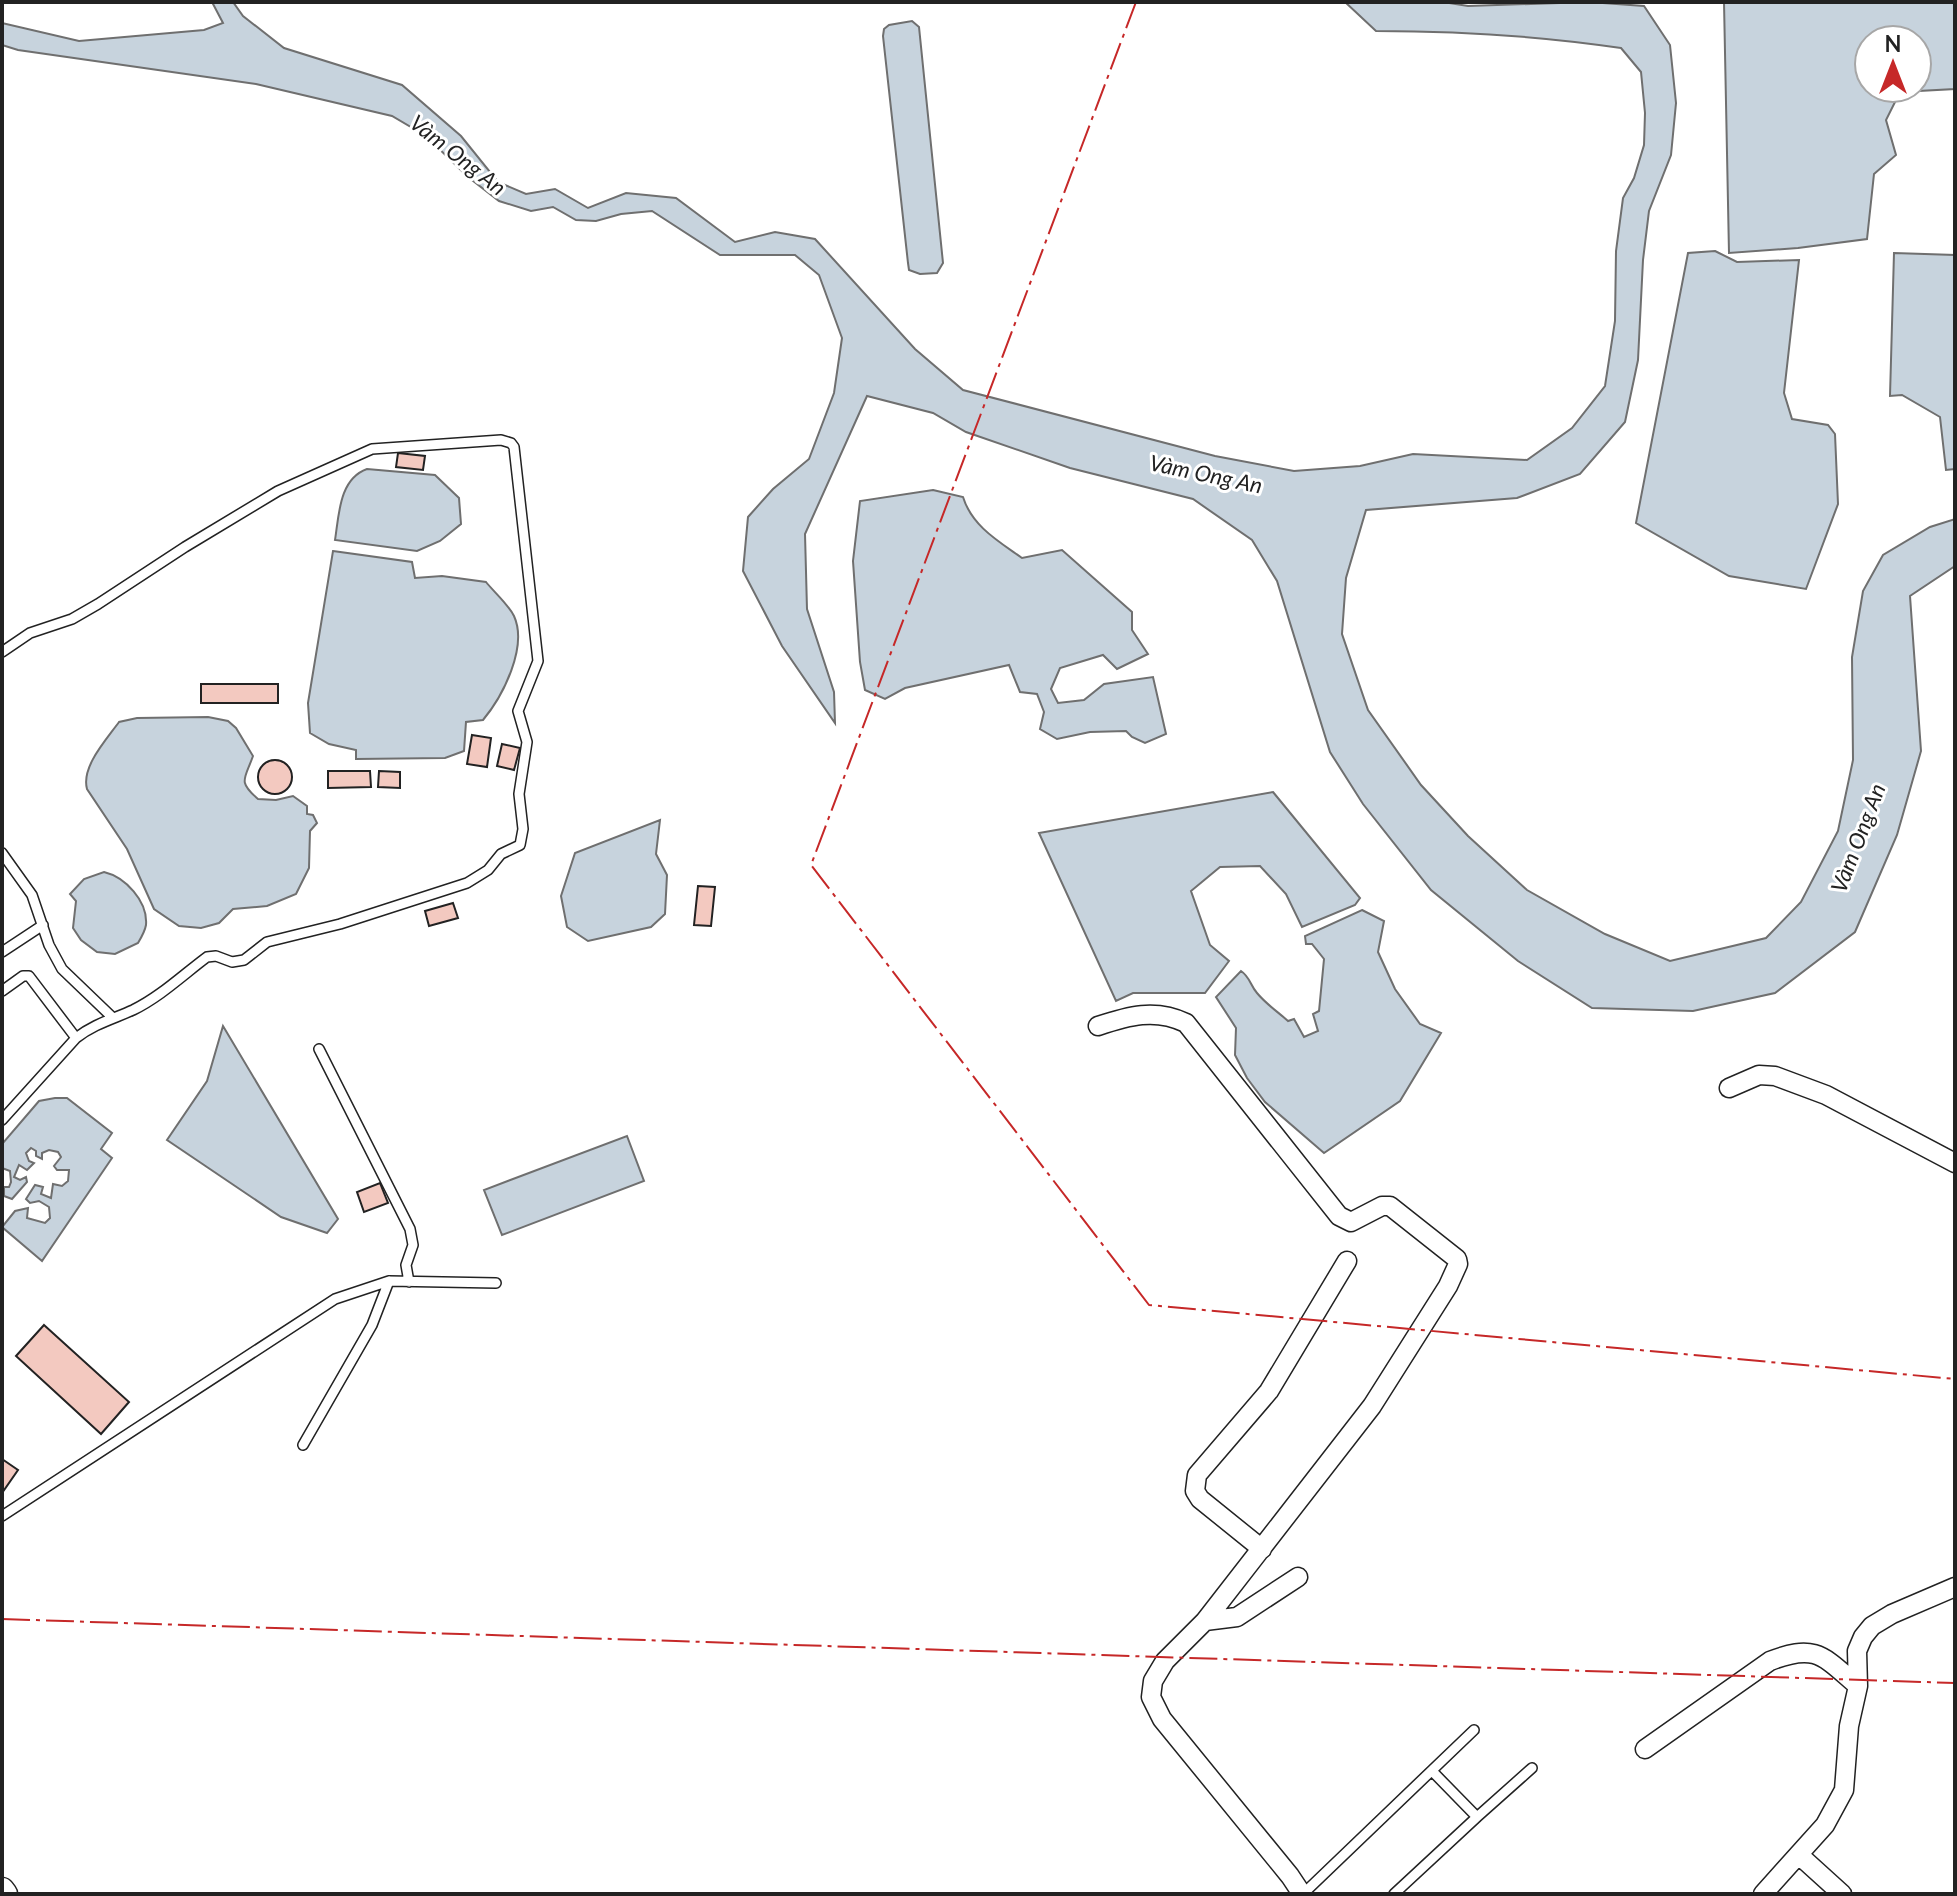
<svg xmlns="http://www.w3.org/2000/svg" width="1957" height="1896" font-family="Lato,sans-serif">
	<style>
		.water { fill: #c7d3dd; stroke: #6f6f6f; stroke-width: 2; fill-rule: evenodd }
		.building { fill: #f3c9c0; stroke: #222; stroke-width: 2 }
		.lines { fill: none; stroke-linecap: round; stroke-linejoin: round }
		.service-casing { stroke: #222; stroke-width: 12 }
		.minor-casing { stroke: #222; stroke-width: 21 }
		.secondary-casing { stroke: #222; stroke-width: 27 }
		.service { stroke: #fff; stroke-width: 9 }
		.minor { stroke: #fff; stroke-width: 18 }
		.secondary { stroke: #fff; stroke-width: 24 }
		.power { stroke: #c62828; stroke-width: 2; stroke-dasharray: 28 6 4 6; stroke-linecap: butt }
		.labels { text-anchor: middle; stroke-width: 6; stroke-linejoin: round; paint-order: stroke }
		.water-label { font-size: 22px; font-style: italic; fill: #222; stroke: #fff }
	</style>
	<rect width="100%" height="100%" fill="#fff"/>
	<path class="water" d="M212,2h21l10,14 41,32 118,37 59,51 37,46 28,12 29,-5 33,19 38,-15 50,5 59,44 40,-10 40,7 100,110 48,41 252,66 79,15 66,-5 53,-12 114,6 45,-32 33,-42 10,-65 1,-70 7,-53 11,-20 10,-33 1,-32 -4,-41 -20,-24c-81,-12 -163,-17 -245,-17l-31,-29h98l25,4 121,-4 55,4 26,39 6,58 -5,52 -22,56 -6,49 -5,100 -13,62 -45,52 -63,24 -151,12 -20,68 -4,56 26,76 53,75 47,51 59,54 78,44 65,27 96,-23 35,-36 37,-71 15,-71 -1,-103 11,-66 20,-36 47,-28 25,-8v47l-45,30 11,155 -24,84 -42,97 -80,61 -82,18 -101,-3 -74,-47 -87,-71 -68,-86 -33,-52 -53,-171 -25,-41 -59,-41 -123,-31 -104,-36 -33,-19 -66,-17 -62,138 2,75 27,83 1,31 -53,-77 -39,-75 5,-54 25,-28 36,-30 25,-66 8,-55 -23,-63 -24,-20h-75l-68,-44 -31,3 -25,7 -20,-1 -23,-13 -22,4 -32,-10 -31,-24 -42,-41 -34,-20 -136,-32 -238,-34 -16,-5v-22l77,18 125,-11 19,-7z
		M1724,2h231v87l-55,3 -14,28 10,35 -22,19 -7,65 -69,9 -69,5zM1869,40h48v48h-48z
		M912,21l7,6 24,236 -6,10 -17,1 -11,-4 -1,-7 -25,-227 1,-7 5,-4z
		M1715,251l22,11 62,-2 -15,133 8,26 36,6 7,9 3,70 -32,85 -77,-13 -93,-53 52,-270z
		M1894,253l61,2v214l-9,1 -6,-53 -38,-22 -12,1z
		M367,469l68,6 24,23 2,26 -21,17 -23,10 -82,-11c4,-25 4,-61 32,-71z
		M933,490l30,7c9,29 35,44 59,61l40,-8 70,62v18l16,24 -31,15 -14,-14 -43,13 -9,21 7,14 26,-3 20,-16 49,-7 13,57 -21,9 -13,-6 -6,-6 -36,1 -33,7 -17,-10 4,-17 -7,-18 -17,-2 -11,-27 -104,23 -20,11 -20,-9 -5,-28 -7,-101 7,-60z
		M333,551l79,11 3,16 27,-2 44,6c8,10 22,22 28,34 14,31 -11,80 -31,104l-17,2 -2,29 -19,7 -89,1v-9l-27,-6 -19,-11 -2,-30z
		M208,717l20,4 8,7 17,28c-8,23 -16,25 5,43l18,1 17,-4 14,10v8l6,1 4,8 -7,8 -1,37 -13,26 -29,12 -34,3 -14,14 -18,5 -22,-2 -25,-17 -27,-60 -40,-60c-6,-22 19,-49 32,-67l18,-4z
		M1273,792l87,106 -5,7 -53,22 -16,-33 -26,-28 -40,1 -29,24 19,54 19,16 -24,32h-72l-17,8 -77,-168z
		M660,820l-4,34 11,21 -2,39 -14,13 -63,14 -21,-14 -6,-31 14,-43z
		M104,872c21,5 44,29 42,53 -1,6 -5,13 -8,18l-23,11 -18,-2 -16,-12 -8,-12 3,-27 -6,-7 14,-15z
		M1362,910l22,11 -6,31 17,37 25,35 21,9 -41,68 -76,52 -59,-51 -18,-24 -12,-23 1,-27 -20,-31 25,-26c9,6 9,14 16,22 9,11 21,19 31,28l6,-2 10,18 14,-6 -5,-17 6,-3 5,-52 -12,-15h-6l-1,-8z
		M223,1026l115,193 -11,14 -46,-16 -114,-77 40,-59z
		M55,1098h12l45,35 -11,16 11,9 -70,103 -40,-34 13,-16 13,-3 -1,10 18,5 5,-5 -1,-11 -10,-6 -9,2 -4,-4 9,-14 8,2 -2,7 10,4 2,-14 9,2 6,-5 1,-11h-12l-3,-4 7,-9 -3,-5 -9,-2 -7,3v6l-6,-3v-5l-5,-3 -5,5 3,8 5,2 -7,7 -8,-5 -5,12 6,3 6,-3 1,5 -15,17 -8,-3v-9h5l2,-5 -1,-11 -8,-3v-24l37,-43z
		M627,1136l17,45 -142,54 -18,-45z"/>
	<path class="building" d="M398,453l27,3 -2,14 -27,-3z
		M201,684h77v19h-77z
		M472,735l19,3 -4,29 -20,-3z
		M502,744l18,4 -6,22 -17,-4z
		M258 777a17 17 0 1 1 34 0a17 17 0 1 1-34 0Z
		M328,771h42l1,16 -43,1z
		M379,771l21,1v16l-22,-1z
		M698,886l17,1 -4,39 -17,-1z
		M453,903l5,15 -29,8 -4,-15z
		M380,1183l8,20 -24,9 -7,-20z
		M44,1325l85,77 -28,32 -85,-78z
		M2,1459l16,11 -16,23z"/>
	<g class="lines">
		<g class="service-casing">
			<path id="service" d="M2,652l28,-19 42,-14 26,-15 87,-57 93,-56 94,-42 129,-9 10,3 3,4 24,214 -20,50 9,31 -8,52 4,35 -3,16 -19,9 -13,16 -21,13 -127,41 -73,18 -23,18 -12,2 -16,-6 -9,1c-23,17 -47,40 -74,53 -20,9 -39,14 -57,28l-74,82
				M2,853l30,42 17,50 13,24 50,48
				M2,952l41,-27
				M2,991l21,-15h6l47,62
				M319,1049l91,180 3,16 -7,20 3,17
				M303,1445l69,-120 17,-44
				M2,1516l333,-217 54,-18 107,2
				M1477,1817l55,-49
				M1303,1894l171,-164
				M1394,1894l83,-77 -45,-46"/>
		</g>
		<g class="minor-casing">
			<path id="minor" d="M1098,1026c30,-10 57,-18 88,-3l153,193 12,6 31,-16h8l67,53 1,5 -10,22 -76,120 -167,215 -40,40 -12,20 -2,16 11,22 128,157 12,18
				M1729,1088l30,-13 16,1 51,19 129,68
				M1262,1549l-62,-50 -5,-8 2,-16 72,-84 78,-130
				M1205,1621l32,-4 61,-40
				M1645,1749l125,-88c46,-18 53,-5 88,25
				M1799,1855l43,39
				M1763,1894l62,-69 19,-35 5,-64 9,-40 -1,-35 6,-14 9,-11 20,-12 63,-27"/>
		</g>
		<g class="secondary-casing">
			<path id="secondary" d="M2,1890l3,4"/>
		</g>
		<use href="#service" class="service"/>
		<use href="#minor" class="minor"/>
		<use href="#secondary" class="secondary"/>
		<path class="power" d="M1136,2l-325,863 338,440 806,74
			M2,1619l1953,64"/>
	</g>
	<g class="labels">
		<g class="water-label">
			<text transform="translate(458 155) rotate(38)" y="8">Vàm Ong An</text>
			<text transform="translate(1206 474) rotate(12)" y="8">Vàm Ong An</text>
			<text transform="translate(1858 838) rotate(-69)" y="8">Vàm Ong An</text>
		</g>
	</g>
	<rect width="1957" height="1896" fill="none" stroke="#222222" stroke-width="8"/>
	<g transform="translate(1893 64)"><circle r="38" fill="#ffffff" stroke="#a7a7a7" stroke-width="2"/>
	<path d="M0-6L14 30L0 20L-14 30Z" fill="#c62828"/>
	<text y="-12" font-size="22" font-weight="bold" text-anchor="middle" fill="#222222">N</text>
	</g>
</svg>
